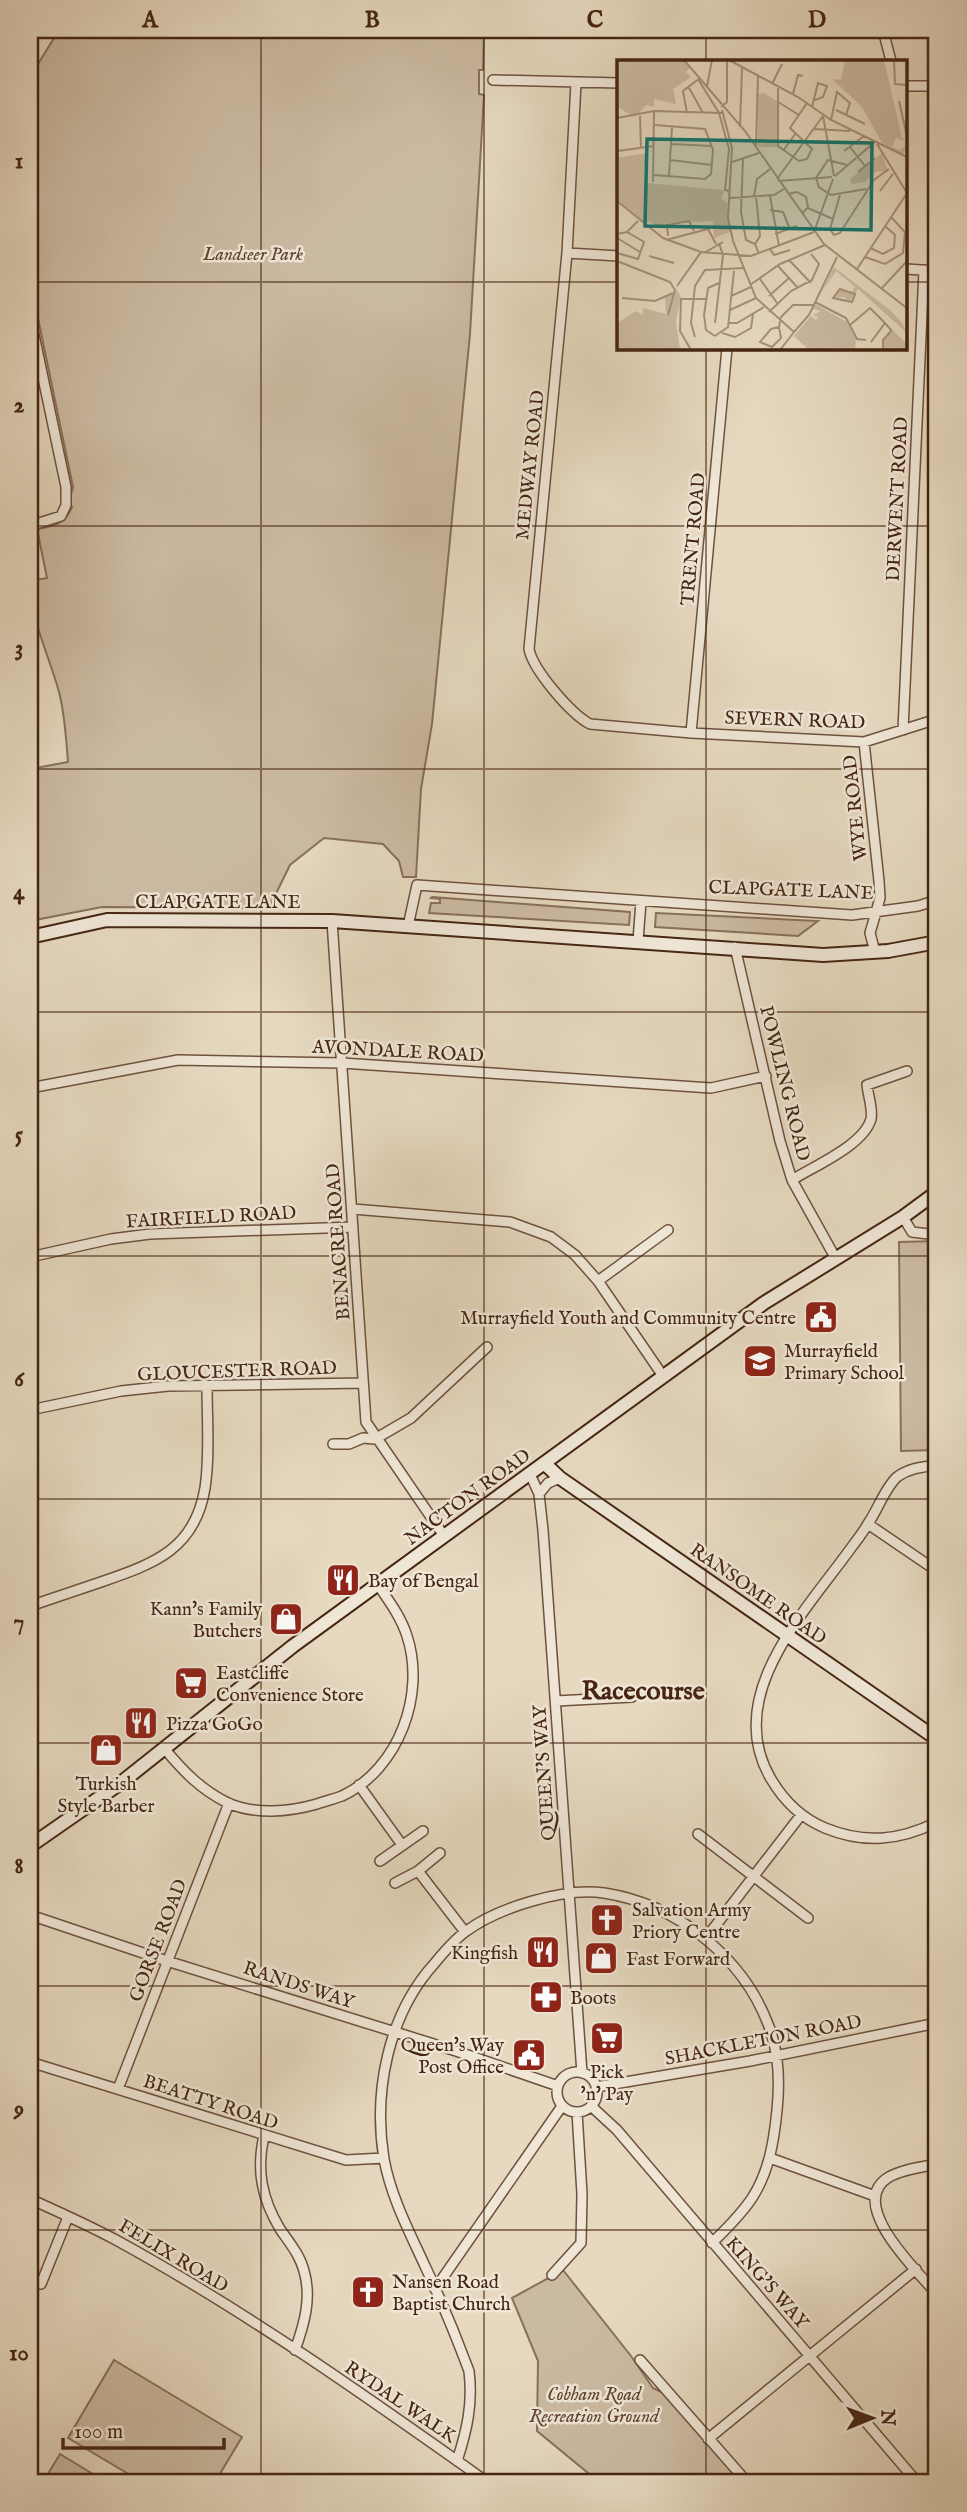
<svg xmlns="http://www.w3.org/2000/svg" width="967" height="2512" font-family="'IM FELL English',serif">
	<style>
		.green { fill: #cbbaa2; stroke: #88705a; stroke-width: 2 }
		.lines { fill: none; stroke-linecap: round; stroke-linejoin: round }
		.street-casing { stroke: #6e523e; stroke-width: 12 }
		.secondary-casing { stroke: #462512; stroke-width: 16 }
		.street { stroke: #efe6d6; stroke-width: 9 }
		.secondary { stroke: #efe6d6; stroke-width: 12 }
		.grid { fill: none; stroke: #462512; stroke-width: 2; stroke-opacity: 0.55 }
		.labels { text-anchor: middle; stroke-width: 5; stroke-linejoin: round; paint-order: stroke }
		.park-label { font-size: 19px; font-style: italic; fill: #61432f; stroke: #efe6d6 }
		.street-label { font-size: 19px; fill: #462512; stroke: #efe6d6 }
		.poi-label { font-size: 19px; fill: #462512; stroke: #efe6d6; text-anchor: start }
		.district-label { font-size: 26px; font-weight: bold; fill: #462512; stroke: #efe6d6 }
		.inset-road { fill: none; stroke: #a6917a; stroke-width: 2 }
		.view { fill: #0f766e; fill-opacity: 0.15; stroke: #0f766e; stroke-width: 3.5 }
		.inset-edge { fill: none; stroke: #462512; stroke-width: 3.5 }
		.neatline { fill: none; stroke: #462512; stroke-width: 2.5 }
		.grid-label { font-size: 23px; text-anchor: middle; font-weight: bold; fill: #462512 }
	</style>
	<rect width="100%" height="100%" fill="#e6d9c0"/>
	<filter id="stains"><feTurbulence type="fractalNoise" baseFrequency=".00286" numOctaves="4"/><feColorMatrix values="0 0 0 0 .2 0 0 0 0 .09 0 0 0 0 .02 0 0 0 .5 -.17"/></filter>
	<radialGradient id="worn" r=".72"><stop offset=".6" stop-color="#630" stop-opacity="0"/><stop offset="1" stop-color="#630" stop-opacity=".3"/></radialGradient>
	<path class="green" d="M59,30h425l-1,40h-4v24l5,1 -14,239 -38,390 -11,65 -5,88h-13l-4,-16 -16,-17 -59,-6 -34,27 -21,43 -167,-1 -72,14v-152l38,-7c-2,-24 -3,-47 -9,-70 -10,-37 -29,-73 -29,-111l17,-3 -10,-49c17,-3 28,-5 35,-22l-4,-1 5,-19 -43,-207v-203z
		M432,897l198,15 -1,13 -200,-12 2,-10h9v-4l-9,-1z
		M656,913l162,8 -20,15 -143,-9z
		M937,1241v209l-36,1 -2,-209z
		M563,2270l68,86 22,32 12,6 82,88h-148l-62,-51 1,-70 -26,-63z
		M114,2360l128,77 -27,45h-73l-74,-44z
		M60,2454l46,28h-63z"/>
	<g class="lines">
		<g class="street-casing">
			<path id="street" d="M883,30l8,31
				M493,80l126,3
				M576,83l-9,170 -38,396c4,21 42,65 61,75l101,9 173,9 73,-23
				M906,86h31
				M567,253l52,3
				M906,269l31,2
				M30,316l36,171v18l-5,11 -31,10
				M903,730l21,-460
				M691,733l36,-385
				M864,742l15,139 1,17 -10,35 5,19
				M332,921l34,501 78,114
				M408,926l9,-41 435,30 66,-9 19,-6
				M638,941l3,-40
				M735,947l45,194 12,39 44,79
				M30,1088l148,-28 164,3 369,25 55,-12
				M792,1180c22,-14 72,-35 79,-61 2,-10 -3,-24 -4,-34l40,-14
				M353,1209l157,13 41,15 24,18 23,26 65,95
				M903,1217l9,15 25,3
				M30,1257l81,-18 39,-5 203,-7
				M598,1281l70,-51
				M30,1410l91,-19 47,-5 195,-3
				M333,1444h16l14,-6 12,1 36,-21 76,-71
				M937,1466c-15,0 -28,2 -40,11 -12,11 -19,32 -28,45 -5,9 -12,18 -18,26 -46,64 -129,148 -80,231 13,22 30,39 54,49 39,16 74,13 112,-6
				M530,1474l9,20 4,36 39,543
				M539,1494l9,-11 12,-5
				M868,1524l69,47
				M30,1606c23,-8 47,-16 71,-24 52,-18 94,-32 104,-94 5,-33 2,-69 2,-102
				M556,1701l76,-4
				M164,1748c18,22 37,42 64,55 27,12 61,9 89,1 8,-3 17,-5 25,-8 57,-27 84,-102 65,-160 -6,-19 -18,-35 -29,-51
				M359,1785l43,60
				M698,1834l110,84
				M380,1861l43,-30
				M418,1871l22,-18
				M395,1883l23,-12 47,61
				M30,1915l137,46 289,90 102,35
				M706,1938l95,-123
				M30,2062l316,98 38,-2
				M557 2092a20 20 0 1 1 40 0a20 20 0 1 1-40 0Z
				M596,2087l154,-26 187,-38
				M118,2089l111,-286
				M591,2106l26,24 300,352
				M264,2136c-8,34 -2,63 16,93 9,13 20,26 24,42 8,27 0,54 -9,79
				M770,2158l105,38
				M937,2164c-15,3 -34,5 -48,13 -44,26 29,95 48,117
				M30,2199c29,13 58,26 86,41 130,71 251,157 371,242
				M552,2275l29,-32 1,-49 -5,-82
				M41,2284l27,-67
				M435,2289l127,-183
				M640,2360l107,122
				M708,2439l208,-170
				M457,2461c10,-31 16,-57 12,-90 -13,-35 -28,-71 -44,-105 -16,-35 -34,-69 -41,-107 -11,-67 4,-144 50,-195 9,-11 19,-23 31,-32 32,-24 99,-45 139,-39 72,11 138,63 164,131 11,27 12,57 9,86 -3,31 -8,62 -25,88 -11,17 -26,31 -40,45"/>
		</g>
		<g class="secondary-casing">
			<path id="secondary" d="M30,937l77,-17 225,1 491,34 65,-4 49,-9
				M544,1463l16,15 377,261
				M30,1846l92,-64 171,-136 471,-343 139,-86 34,-25"/>
		</g>
		<use href="#street" class="street"/>
		<use href="#secondary" class="secondary"/>
	</g>
	<path class="grid" d="M261,30v2452M484,30v2452M706,30v31M30,282h589M906,282h31M706,348v2134M30,526h907M30,769h907M30,1012h907M30,1256h907M30,1499h907M30,1743h907M30,1986h907M30,2230h907"/>
	<defs>
		<g id="civic-square" transform="scale(1.75)"><rect x="-9" y="-9" width="18" height="18" rx="4" fill="#8f2418" stroke="#efe6d6"/><path d="M-.6-6.5H3V-4.5H.6V-3L4-1V1h2V6H-6V1h2V-1L-.6-3ZM-1.2 2.5V6h2.4V2.5Z" fill="#fff"/></g>
		<g id="school-square" transform="scale(1.75)"><rect x="-9" y="-9" width="18" height="18" rx="4" fill="#8f2418" stroke="#efe6d6"/><path d="M0-5L7-2L0 1L-7-2ZM-4 1L0 2.5L4 1V4Q0 6-4 4Z" fill="#fff"/></g>
		<g id="restaurant-square" transform="scale(1.75)"><rect x="-9" y="-9" width="18" height="18" rx="4" fill="#8f2418" stroke="#efe6d6"/><path d="M-5-6h1v4h1v-4h1v4h1v-4h1v5L-1.5 .5V6h-2V.5L-5-1ZM5-6V6H3V1.5H1.5Q1.5-4 5-6Z" fill="#fff"/></g>
		<g id="shop-square" transform="scale(1.75)"><rect x="-9" y="-9" width="18" height="18" rx="4" fill="#8f2418" stroke="#efe6d6"/><path d="M-5-2.5h2.3a2.7 3.5 0 0 1 5.4 0H5L5.5 6h-11ZM-1.5-2.5h3a1.5 2.3 0 0 0-3 0Z" fill="#fff"/></g>
		<g id="supermarket-square" transform="scale(1.75)"><rect x="-9" y="-9" width="18" height="18" rx="4" fill="#8f2418" stroke="#efe6d6"/><path d="M-6-5.5h2.5l.6 2H6L4.5 2H-2.5L-4.4-4H-6ZM-1.5 3.2a1.3 1.3 0 1 0 .1 0ZM3 3.2a1.3 1.3 0 1 0 .1 0Z" fill="#fff"/></g>
		<g id="church-square" transform="scale(1.75)"><rect x="-9" y="-9" width="18" height="18" rx="4" fill="#8f2418" stroke="#efe6d6"/><path d="M-1.2-6h2.4v3.5h3.3v2.4h-3.3V6h-2.4V-.1h-3.3v-2.4h3.3Z" fill="#fff"/></g>
		<g id="pharmacy-square" transform="scale(1.75)"><rect x="-9" y="-9" width="18" height="18" rx="4" fill="#8f2418" stroke="#efe6d6"/><path d="M-2-6h4v4h4v4h-4v4h-4v-4h-4v-4h4Z" fill="#fff"/></g>
	</defs>
	<g fill-rule="evenodd">
		<use href="#civic-square" x="821" y="1317"/>
		<use href="#school-square" x="760" y="1361"/>
		<use href="#restaurant-square" x="343" y="1580"/>
		<use href="#shop-square" x="286" y="1619"/>
		<use href="#supermarket-square" x="191" y="1683"/>
		<use href="#restaurant-square" x="141" y="1723"/>
		<use href="#shop-square" x="106" y="1750"/>
		<use href="#church-square" x="607" y="1920"/>
		<use href="#restaurant-square" x="543" y="1952"/>
		<use href="#shop-square" x="601" y="1958"/>
		<use href="#pharmacy-square" x="546" y="1997"/>
		<use href="#supermarket-square" x="607" y="2038"/>
		<use href="#civic-square" x="529" y="2055"/>
		<use href="#church-square" x="368" y="2292"/>
	</g>
	<g class="labels">
		<g class="park-label">
			<text x="253" y="260">Landseer Park</text>
			<text x="594" y="2400">Cobham Road<tspan x="594" dy="22">Recreation Ground</tspan></text>
		</g>
		<g class="street-label">
			<text transform="translate(529 465) rotate(-84)" y="7">MEDWAY ROAD</text>
			<text transform="translate(896 499) rotate(-87)" y="7">DERWENT ROAD</text>
			<text transform="translate(692 539) rotate(-85)" y="7">TRENT ROAD</text>
			<text transform="translate(795 719) rotate(2)" y="7">SEVERN ROAD</text>
			<text transform="translate(854 808) rotate(-96)" y="7">WYE ROAD</text>
			<text transform="translate(791 889) rotate(2)" y="7">CLAPGATE LANE</text>
			<text x="218" y="908">CLAPGATE LANE</text>
			<text transform="translate(398 1050) rotate(3)" y="7">AVONDALE ROAD</text>
			<text transform="translate(786 1083) rotate(76)" y="7">POWLING ROAD</text>
			<text transform="translate(211 1216) rotate(-3)" y="7">FAIRFIELD ROAD</text>
			<text transform="translate(337 1242) rotate(-94)" y="7">BENACRE ROAD</text>
			<text transform="translate(237 1370) rotate(-2)" y="7">GLOUCESTER ROAD</text>
			<text transform="translate(467 1496) rotate(-36)" y="7">NACTON ROAD</text>
			<text transform="translate(759 1593) rotate(35)" y="7">RANSOME ROAD</text>
			<text transform="translate(543 1773) rotate(-94)" y="7">QUEEN'S WAY</text>
			<text transform="translate(157 1940) rotate(-69)" y="7">GORSE ROAD</text>
			<text transform="translate(299 1984) rotate(18)" y="7">RANDS WAY</text>
			<text transform="translate(763 2039) rotate(-11)" y="7">SHACKLETON ROAD</text>
			<text transform="translate(211 2101) rotate(18)" y="7">BEATTY ROAD</text>
			<text transform="translate(174 2255) rotate(31)" y="7">FELIX ROAD</text>
			<text transform="translate(768 2282) rotate(49)" y="7">KING'S WAY</text>
			<text transform="translate(401 2401) rotate(34)" y="7">RYDAL WALK</text>
		</g>
		<g class="poi-label">
			<text x="796" y="1324" text-anchor="end">Murrayfield Youth and Community Centre</text>
			<text x="784" y="1357">Murrayfield<tspan x="784" dy="22">Primary School</tspan></text>
			<text x="368" y="1587">Bay of Bengal</text>
			<text x="262" y="1615" text-anchor="end">Kann's Family<tspan x="262" dy="22">Butchers</tspan></text>
			<text x="216" y="1679">Eastcliffe<tspan x="216" dy="22">Convenience Store</tspan></text>
			<text x="166" y="1730">Pizza GoGo</text>
			<text x="106" y="1790" text-anchor="middle">Turkish<tspan x="106" dy="22">Style Barber</tspan></text>
			<text x="632" y="1916">Salvation Army<tspan x="632" dy="22">Priory Centre</tspan></text>
			<text x="518" y="1959" text-anchor="end">Kingfish</text>
			<text x="626" y="1965">Fast Forward</text>
			<text x="570" y="2004">Boots</text>
			<text x="504" y="2051" text-anchor="end">Queen's Way<tspan x="504" dy="22">Post Office</tspan></text>
			<text x="607" y="2078" text-anchor="middle">Pick<tspan x="607" dy="22">'n' Pay</tspan></text>
			<text x="392" y="2288">Nansen Road<tspan x="392" dy="22">Baptist Church</tspan></text>
		</g>
		<g class="district-label">
			<text x="643" y="1699">Racecourse</text>
		</g>
	</g>
	<g transform="translate(617 60)">
		<rect width="290" height="290" fill="#e6d9c0"/>
		<path d="M0,0h66l8,7 -5,5 5,5 -18,12 3,15 -22,-5v8l-8,-2 -11,12 -18,-10zM228,0h39l18,78 5,4 -11,-4 -4,9 8,3 7,-5 -4,10 -21,-12 -20,-36 -30,-28 9,1zM147,33l13,8v46h-19v-53zM30,93v30l78,7 -4,8 6,5 3,29 -16,6 -1,-17 -48,3 -4,5 -12,-8 -3,3 -29,-24v-42zM265,93l6,18 -12,1 -12,10 -12,2 -2,-5zM217,207l56,43 12,13 5,10 -49,-44 -9,13 -5,-5 -11,1 7,-9 12,3 3,-5 -19,-16 -14,21zM60,230l4,6 -5,26 4,28h-63v-27l19,-12 7,4v-7l23,6 -1,-16zM198,244l32,18 9,18 -1,10h-46l-15,-14 17,-20 5,4 2,-3 -5,-2 8,-4 -8,-2zM276,270l14,14v6h-23v-11z" fill="#cbbaa2"/>
		<path class="inset-road" d="M67,0l61,71 79,113 84,65M112,0l69,37 33,23 76,37M277,0l1,24 13,1M81,19l21,34M155,24l10,-20M71,26l15,27M90,26l5,-26M161,28v58l21,15 8,-2 5,-10 -22,-21 17,-25M176,34l5,-19 5,1M282,41l9,40M161,42l21,13M104,47l6,-5v-42M195,47l6,-24 9,3 -4,11 -8,3M105,50l10,38 -4,70 5,23 23,57 38,34M219,50l29,14M70,53l-4,-22 17,-13M102,53l10,36 -4,41 4,1M23,56l1,33M206,56l11,60M0,58l37,-7 68,2M214,60l6,-28 13,11 -4,12M123,67l2,-59M197,69l36,2M54,84l41,2M139,87l2,-71M233,87l15,19M0,91l37,-5M166,91l13,-18M227,91l20,-15M126,99l-2,53 5,28 9,4 4,10M53,100l42,5M115,102l27,-9M241,112l17,-14M37,115l51,4 6,-5 2,-24 -8,-21 -50,-4M52,116l3,-49M218,116l41,-35M199,118l3,9 12,8 35,-6M199,118l12,-18 19,5M160,119l46,-63M161,121l54,-4M36,122l1,-71M263,131l13,-17M171,134l9,-2 9,5 2,10 -6,7M223,135l-10,34 4,6 6,-2 34,-53 15,-11M137,136l3,-17 13,-10M153,136l9,50M112,138l45,-3 10,-6M0,141l46,37 38,14 50,4 63,-24M191,148l25,11M153,150l13,2 7,17M197,172l19,-53M0,174l10,-2 11,-11M158,174l22,-8M51,176l-1,-11 22,-4 5,10M0,178l23,14M49,180l42,-11 8,15M138,184l5,-8 -4,-40M253,188l13,6 11,-6 1,-13 -10,-9M153,189l4,6 16,-5M0,193l21,6 6,-17 -17,-10M87,193l19,-11M32,196l25,7M248,197l20,7 18,-11 2,-21 -14,-15M172,200l22,23M0,201l53,21 5,8 -7,25M161,206l20,22M240,209l50,-76 -30,-49M143,219l17,24M133,225l30,-21 45,-19M60,226l24,-34M265,228l26,-28M223,229l15,5 -3,8 -19,-4zM114,236l20,-9M152,236l20,-18M5,238l33,3 18,-8M198,242l31,16 11,21 9,1M113,250l26,-12M152,252l22,-21 21,-11 7,-16 -8,-10M98,263l8,-68 -4,-12M112,263h8l27,-16M233,265l20,-17 15,15M162,267l2,11 -9,9 -12,-5 11,-13 8,-2 2,-10 12,-12h20M177,272l15,-17 28,-58M105,273l13,4 16,-9 2,-14M98,276l13,-9 6,-56M98,276l-9,-6 -2,-15 4,-27 11,-5M78,277l-4,-14 4,-37 10,-16 39,-2M254,282l14,-19 7,8M74,290l-11,-19 1,-32h25M163,290l14,-18M266,290v-10l8,-9"/>
		<path class="view" d="M30,79l225,4 -1,87 -226,-4z"/>
		<rect width="290" height="290" class="inset-edge"/>
	</g>
	<rect width="967" height="2512" fill="none" stroke="#e6d9c0" stroke-width="77"/>
	<g transform="translate(872 2418) rotate(89)" stroke="#efe6d6" stroke-width="5" paint-order="stroke">
	<path d="M0-5L12 26L0 18L-12 26Z" fill="#462512"/>
	<text y="-10" font-size="19" font-weight="bold" text-anchor="middle" fill="#462512">N</text>
	</g>
	<path d="M63 2438v10h161v-10" fill="none" stroke="#462512" stroke-width="3.5"/>
	<text x="74" y="2438" font-size="21" fill="#462512" stroke="#efe6d6" stroke-width="5" paint-order="stroke">100 m</text>
	<rect x="38" y="38" width="890" height="2436" class="neatline"/>
	<g class="grid-label">
		<text x="150" y="27">A</text>
		<text x="372" y="27">B</text>
		<text x="595" y="27">C</text>
		<text x="817" y="27">D</text>
		<text x="19" y="168">1</text>
		<text x="19" y="412">2</text>
		<text x="19" y="655">3</text>
		<text x="19" y="899">4</text>
		<text x="19" y="1142">5</text>
		<text x="19" y="1386">6</text>
		<text x="19" y="1629">7</text>
		<text x="19" y="1873">8</text>
		<text x="19" y="2116">9</text>
		<text x="19" y="2360">10</text>
	</g>
	<rect width="100%" height="100%" filter="url(#stains)"/>
	<rect width="100%" height="100%" fill="url(#worn)"/>
</svg>
